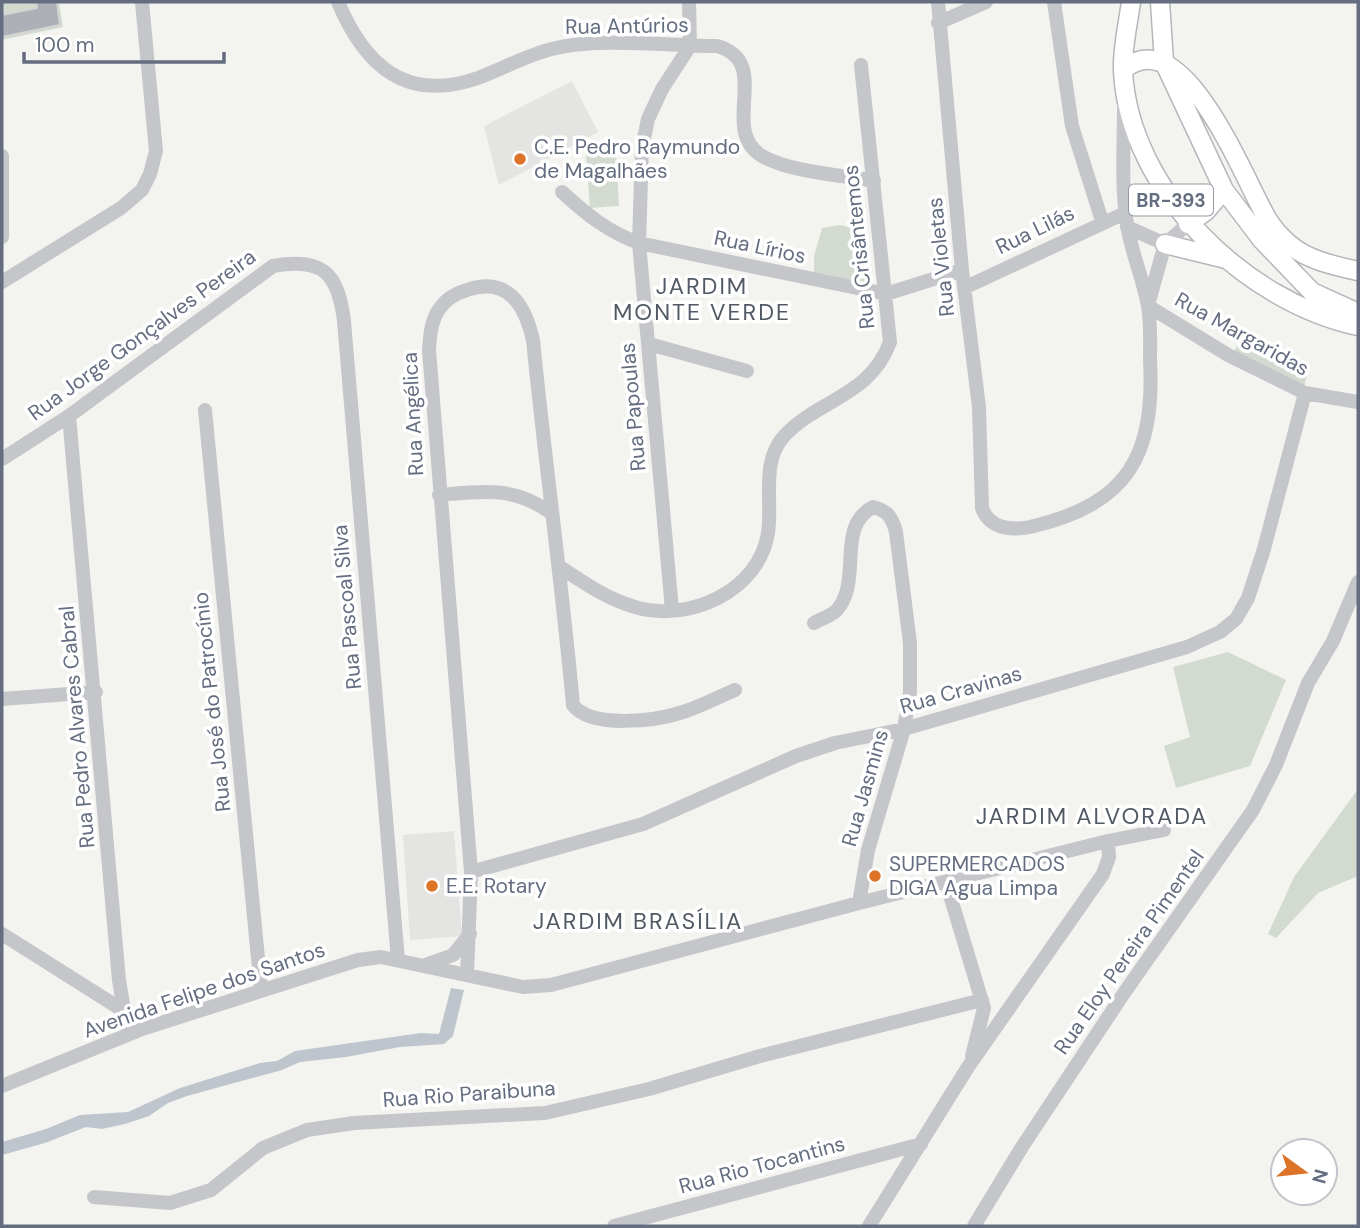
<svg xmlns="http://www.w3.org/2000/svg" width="1360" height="1228" font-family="'DM Sans',sans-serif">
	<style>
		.built { fill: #e4e4e3 }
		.green { fill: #d3dbd1 }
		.water { fill: #bec5cc }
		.building { fill: #adb1b7; stroke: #d4d5d3; stroke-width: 2 }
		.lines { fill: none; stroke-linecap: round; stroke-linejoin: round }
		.major-casing { stroke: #b5b7bb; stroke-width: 21 }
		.minor { stroke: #c4c6ca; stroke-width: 14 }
		.major { stroke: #fff; stroke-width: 18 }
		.poi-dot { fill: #dd7327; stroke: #fff; stroke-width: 2.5 }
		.labels { text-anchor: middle; stroke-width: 7; stroke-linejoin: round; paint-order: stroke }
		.shield { fill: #fff; stroke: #929aa6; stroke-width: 2 }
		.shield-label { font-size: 19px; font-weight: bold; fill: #646e80 }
		.street-label { font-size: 21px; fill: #646e80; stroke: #fff }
		.poi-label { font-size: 21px; fill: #646e80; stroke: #fff; text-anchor: start }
		.neighbourhood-label { font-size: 23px; letter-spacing: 2px; fill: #515965; stroke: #fff }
	</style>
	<rect width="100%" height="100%" fill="#f3f4f0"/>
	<path class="built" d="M572,81l26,51 -99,53 -15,-59z
		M454,831l8,105 -52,4 -7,-105z"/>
	<path class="green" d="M2,2h57l4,25 -61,13z
		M616,152l3,54 -29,2 -4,-54z
		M840,225l27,6 4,40 -7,12 -50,-11v-16l8,-28z
		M1245,336l65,29 -6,22 -72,-34z
		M1228,652l58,28 -36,86 -74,22 -12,-42 26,-9 -17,-70z
		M1358,789v87l-40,17 -42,45 -8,-4 26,-57z"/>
	<path class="water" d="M451,988l13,2 -11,46 -9,8 -44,3 -54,10 -46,5 -18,8 -95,26 -19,7 -19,13 -24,8 -23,5 -16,-2 -41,16 -43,12v-13l44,-13 34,-14 48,-3 52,-24 80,-25 17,-2 18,-10 126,-18 18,1z"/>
	<path class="building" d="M36,2h21l3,23 -58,12v-22l35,-7z"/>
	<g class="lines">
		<g class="major-casing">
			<path id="major" d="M1131,2c-3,22 -9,47 -8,69 6,120 123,231 235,255
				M1160,2l4,60 60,128 38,50 50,52 46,21
				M1123,70c61,-53 122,113 145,150 5,8 14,18 21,24 18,16 46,22 69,27
				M1188,224l18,-13 18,-21
				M1165,244l61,15"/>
		</g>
		<path class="minor" d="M338,2c27,64 68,101 140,76 24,-9 49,-23 74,-29 46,-12 116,-3 165,-3 57,16 1,83 45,110 27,16 81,19 112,25
			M938,2l24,268 17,137 3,101c7,20 28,23 48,19 98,-23 125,-70 120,-168 0,-17 1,-36 -2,-53 -5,-28 -17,-54 -21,-82 -6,-38 -3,-79 -3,-117
			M1054,2l18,124 30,95
			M938,23l48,-21
			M2,156v81
			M562,192c24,22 46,40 77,51l247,51 76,-24
			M1127,227l38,17
			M2,282l119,-74 21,-18 8,-16 6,-23 -14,-149
			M964,288l161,-75
			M1148,305l17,-61 23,-20
			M1148,306l80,49 77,38 53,9
			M649,344l98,27
			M205,410l56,579
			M69,416l50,564 9,54
			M2,459l67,-43 204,-150c50,-9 65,7 71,55l54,639
			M439,495c44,-4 73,-9 111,17
			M560,567c24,16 47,32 75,40 54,16 124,-16 133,-74 5,-32 -8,-72 17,-98 36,-37 85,-39 105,-93l-29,-277
			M672,610l-33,-367 3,-95 6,-29 14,-30 28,-43 -1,-44
			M814,623c7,-4 17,-7 23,-13 26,-30 -2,-83 36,-103 15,4 19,10 23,25l14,111v49l-6,37 -36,121 -9,53
			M2,699l94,-7
			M471,872l172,-48 153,-68 39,-13 69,-14 283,-82 33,-15 16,-13 12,-21 16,-49 41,-156
			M946,882l38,126 -12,48
			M2,934l122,77
			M425,965l28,-10 17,-21
			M467,975l4,-103 -42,-522c1,-15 2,-30 11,-42 6,-9 17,-15 27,-18 41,-14 58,15 66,50 12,122 29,243 40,365 18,24 83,16 110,7 18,-6 35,-15 52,-22
			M2,1086l140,-57 216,-69 23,-3 142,30 28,-2 308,-82 249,-62 56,-11
			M94,1197l76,6 41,-13 52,-42 44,-18 47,-7 191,-10 104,-24 111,-33 222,-56
			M614,1226l307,-82
			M869,1226l99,-159 135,-193 6,-17 -1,-16
			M974,1226l48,-79 102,-154 129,-183 23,-45 32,-82 25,-42 25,-59"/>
		<use href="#major" class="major"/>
	</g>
	<g class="poi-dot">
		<circle cx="520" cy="159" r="7"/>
		<circle cx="875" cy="876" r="7"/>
		<circle cx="432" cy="886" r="7"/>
	</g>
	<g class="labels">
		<rect class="shield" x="1129" y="184.5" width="84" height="31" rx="5"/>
		<g class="shield-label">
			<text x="1171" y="207">BR-393</text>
		</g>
		<g class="street-label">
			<text transform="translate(627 26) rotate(-1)" y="7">Rua Antúrios</text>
			<text transform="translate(1035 230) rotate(-26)" y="7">Rua Lilás</text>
			<text transform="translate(760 247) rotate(12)" y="7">Rua Lírios</text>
			<text transform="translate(859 247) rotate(-96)" y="7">Rua Crisântemos</text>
			<text transform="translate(941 257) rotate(-96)" y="7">Rua Violetas</text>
			<text transform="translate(1242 334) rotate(29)" y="7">Rua Margaridas</text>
			<text transform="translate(142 335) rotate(-36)" y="7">Rua Jorge Gonçalves Pereira</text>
			<text transform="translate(633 407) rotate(-95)" y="7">Rua Papoulas</text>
			<text transform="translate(413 414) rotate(-93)" y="7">Rua Angélica</text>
			<text transform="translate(347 607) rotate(-95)" y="7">Rua Pascoal Silva</text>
			<text transform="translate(961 690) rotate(-16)" y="7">Rua Cravinas</text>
			<text transform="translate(212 702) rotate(-96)" y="7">Rua José do Patrocínio</text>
			<text transform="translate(77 727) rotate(-95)" y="7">Rua Pedro Alvares Cabral</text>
			<text transform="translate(865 788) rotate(-74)" y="7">Rua Jasmins</text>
			<text transform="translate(1129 952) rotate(-55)" y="7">Rua Eloy Pereira Pimentel</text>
			<text transform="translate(204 990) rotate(-19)" y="7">Avenida Felipe dos Santos</text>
			<text transform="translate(469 1094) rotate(-4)" y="7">Rua Rio Paraibuna</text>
			<text transform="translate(762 1165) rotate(-15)" y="7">Rua Rio Tocantins</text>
		</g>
		<g class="poi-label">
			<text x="534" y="154">C.E. Pedro Raymundo<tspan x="534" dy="24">de Magalhães</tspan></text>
			<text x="889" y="871">SUPERMERCADOS<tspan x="889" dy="24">DIGA Agua Limpa</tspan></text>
			<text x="446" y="893">E.E. Rotary</text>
		</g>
		<g class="neighbourhood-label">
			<text x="702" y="294">JARDIM<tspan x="702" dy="26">MONTE VERDE</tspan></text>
			<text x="1092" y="824">JARDIM ALVORADA</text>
			<text x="638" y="929">JARDIM BRASÍLIA</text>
		</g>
	</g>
	<rect width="1360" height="1228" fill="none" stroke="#646e80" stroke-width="7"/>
	<g transform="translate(1304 1172) rotate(105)"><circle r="33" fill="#ffffff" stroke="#c1c5cc" stroke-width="2"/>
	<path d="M0-5L12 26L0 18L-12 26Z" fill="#dd7327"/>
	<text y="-10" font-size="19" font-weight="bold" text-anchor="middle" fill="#646e80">N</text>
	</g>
	<path d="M24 52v10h200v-10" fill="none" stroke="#646e80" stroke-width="3.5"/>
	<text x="35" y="52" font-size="21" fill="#646e80" stroke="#ffffff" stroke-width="5" paint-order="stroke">100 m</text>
</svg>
